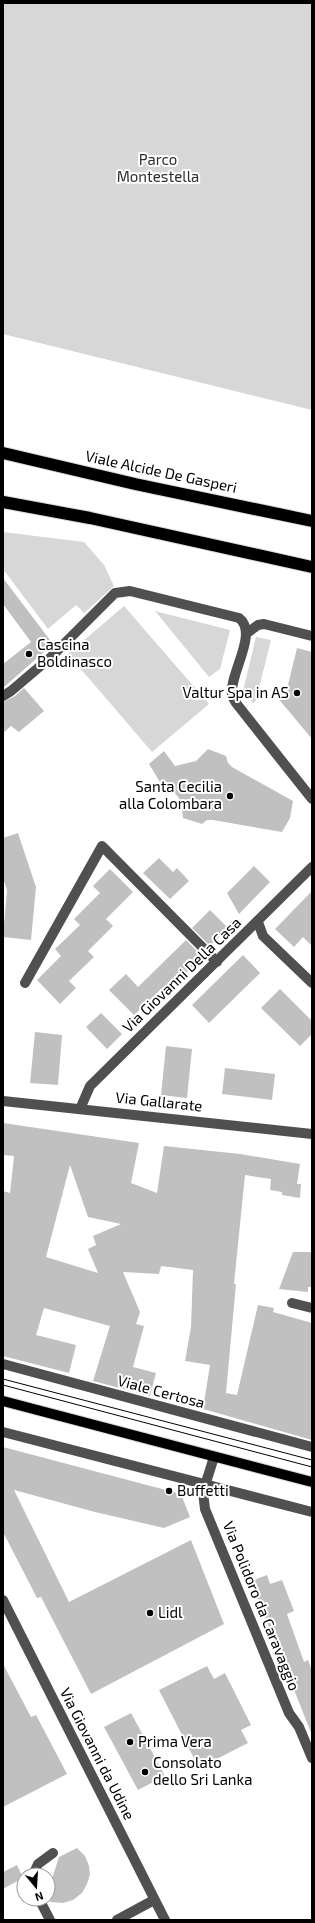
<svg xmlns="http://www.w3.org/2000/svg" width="315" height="1923" font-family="'Exo 2',sans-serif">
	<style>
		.green { fill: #d7d7d7 }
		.building { fill: #c0c0c0; fill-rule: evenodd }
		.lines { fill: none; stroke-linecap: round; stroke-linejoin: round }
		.major-casing { stroke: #dbdbdb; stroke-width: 12 }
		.highway-casing { stroke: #dbdbdb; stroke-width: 14 }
		.minor { stroke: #505050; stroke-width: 10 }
		.major { stroke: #000; stroke-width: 10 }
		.highway { stroke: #000; stroke-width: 12 }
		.tram { stroke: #000; stroke-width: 1 }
		.poi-dot { fill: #000; stroke: #fff; stroke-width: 1.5 }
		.labels { text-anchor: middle; stroke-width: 4; stroke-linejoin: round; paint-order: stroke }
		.park-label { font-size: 15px; fill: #2e2e2e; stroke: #fff }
		.street-label { font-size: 15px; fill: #000; stroke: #fff }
		.poi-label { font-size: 15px; fill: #000; stroke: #fff; text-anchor: start }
	</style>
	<rect width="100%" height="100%" fill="#fff"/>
	<path class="green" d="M3,3h309v407l-309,-76z
		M3,532l81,10 20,23 10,21 -30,27 -8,-8 -28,24 -45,-60z
		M124,606l85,98 -57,48 -84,-98z
		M155,611l75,19 -10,39 -11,8z
		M256,637l15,3 -12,48 1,10 -7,5 -10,-12z"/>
	<path class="building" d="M3,578l50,66 -50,44v-24l28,-22 -28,-38z
		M297,648l15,4v87l-35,-42 10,-8z
		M24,688l20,23 -25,21 -8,-6 -8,7v-31l12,-6z
		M208,749l18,7 2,7 4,4 61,34 -3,17 -8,14 -69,-12h-6l-5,4 -19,-6 -2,-17 -13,-17 -5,3 -14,-23 15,-13 11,15 21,-5z
		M18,833l18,54 -5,53 -28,-3 4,-47 -4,-12v-40z
		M159,858l14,14 4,-4 12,13 -19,18 -27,-26z
		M254,866l16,16 -31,32 -12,-21z
		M110,869l23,23 -27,27 7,7 -25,25 6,6 -25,24 7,7 -16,16 -23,-24 24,-24 -6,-7 25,-24 -6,-6 26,-26 -7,-7z
		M312,891v55l-9,-9 -9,10 -19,-18z
		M210,910l18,18 -18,18 -18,-18z
		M186,940l15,15 -4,4 2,2 -34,32 -4,-4 -27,26 -25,-25 17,-16 12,13z
		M243,955l17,18 -51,50 -17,-18z
		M280,989l32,32v13l-12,12 -39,-38z
		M101,1013l21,21 -15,15 -21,-22z
		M35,1032l27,3 -4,50 -28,-2z
		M166,1046l26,3 -5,49 -26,-3z
		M225,1068l50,6 -3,26 -50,-6z
		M3,1123l136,20 -8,40 26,10 7,-47 76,8 60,10 -3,20h4l-1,14 -18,-3v-3l-12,-2 1,-11 -26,-4 -11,109h2l-10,109 11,2 21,-90 16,3 -1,4 39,11v117l-109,-31 7,-44 -25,-4 6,-34 2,-57 -32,-4 -2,8 -36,-2 17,40 -4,12 8,2 -11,41 23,6 -6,23 -57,-15 17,-55 -66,-18 -8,27 40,10 -7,28 -66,-17v-165l7,2 4,-37 -11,-1zM70,1165l18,52 33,7 -28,12 3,9 -8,4 10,24 -52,-16z
		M293,1252h19v35h-4v5l-29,-3z
		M3,1447l178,47 9,23 -26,11 -69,-16 -81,-22 55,112 122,-62 33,84 -133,70 -50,-97 -4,1 -34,-66z
		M267,1575l3,9 12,-4 12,31 -7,3 17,48 4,-2 4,10v65l-59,-148 3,-2 -2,-5z
		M3,1664l28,53 5,-2 31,59 -64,33z
		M207,1666l7,13 11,-6 26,52 -10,5 7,13 -49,25 -40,-78z
		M131,1713l34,63 -27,14 -34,-63z
		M77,1848l8,8 4,10 1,8 -3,10 -5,9 -9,7 -10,3 -13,-1 3,-10 -5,-1 11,-34z
		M17,1865l6,13 -20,11v-17z"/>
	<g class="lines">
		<g class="major-casing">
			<path id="major" d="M3,1401l309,81"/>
		</g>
		<g class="highway-casing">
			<path id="highway" d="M3,453l132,31 177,37
				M3,502l87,16 222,49"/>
		</g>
		<path class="minor" d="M247,633l11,-8 6,-1 48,12
			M3,696l8,-5 40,-34 64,-64 15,-2 109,27c20,15 -10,56 -7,77 0,2 3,6 4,8l76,96
			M258,922l5,14 49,47
			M25,983l77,-137 115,116
			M3,1101l309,33
			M80,1109l10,-23 222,-219
			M292,1303l20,5
			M3,1364l309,83
			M3,1432l309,80
			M214,1457l-11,35 2,17 84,204 10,14 13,31
			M3,1600l162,320
			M33,1875l5,-11 15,-11
			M39,1899l11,21
			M117,1920l37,-20"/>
		<use href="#major" class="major"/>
		<use href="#highway" class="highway"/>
		<path class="tram" d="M3,1379l309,81
			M3,1385l309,82"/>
	</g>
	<g class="poi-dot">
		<circle cx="29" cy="654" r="4"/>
		<circle cx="297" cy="693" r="4"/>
		<circle cx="230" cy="796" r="4"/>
		<circle cx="169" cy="1491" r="4"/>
		<circle cx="150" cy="1613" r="4"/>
		<circle cx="130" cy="1742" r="4"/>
		<circle cx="145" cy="1772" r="4"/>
	</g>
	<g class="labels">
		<g class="park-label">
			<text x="158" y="165">Parco<tspan x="158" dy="17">Montestella</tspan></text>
		</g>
		<g class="street-label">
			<text transform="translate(161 472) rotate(12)" y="5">Viale Alcide De Gasperi</text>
			<text transform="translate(182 975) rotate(-44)" y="5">Via Giovanni Della Casa</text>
			<text transform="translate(159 1102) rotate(6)" y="5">Via Gallarate</text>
			<text transform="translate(161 1392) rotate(15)" y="5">Viale Certosa</text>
			<text transform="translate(261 1606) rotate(68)" y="5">Via Polidoro da Caravaggio</text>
			<text transform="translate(97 1754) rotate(63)" y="5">Via Giovanni da Udine</text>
		</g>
		<g class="poi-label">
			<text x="37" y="650">Cascina<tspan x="37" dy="17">Boldinasco</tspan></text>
			<text x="289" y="698" text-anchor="end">Valtur Spa in AS</text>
			<text x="222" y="792" text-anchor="end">Santa Cecilia<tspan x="222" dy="17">alla Colombara</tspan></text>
			<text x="177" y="1496">Buffetti</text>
			<text x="158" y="1618">Lidl</text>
			<text x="138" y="1747">Prima Vera</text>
			<text x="153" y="1768">Consolato<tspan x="153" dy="17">dello Sri Lanka</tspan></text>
		</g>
	</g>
	<rect width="315" height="1923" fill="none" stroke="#000000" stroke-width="8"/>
	<g transform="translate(36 1887) rotate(162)"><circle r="19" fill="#ffffff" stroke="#999999"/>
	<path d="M0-3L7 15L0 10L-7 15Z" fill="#000000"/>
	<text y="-6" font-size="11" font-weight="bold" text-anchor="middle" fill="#000000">N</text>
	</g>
</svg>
